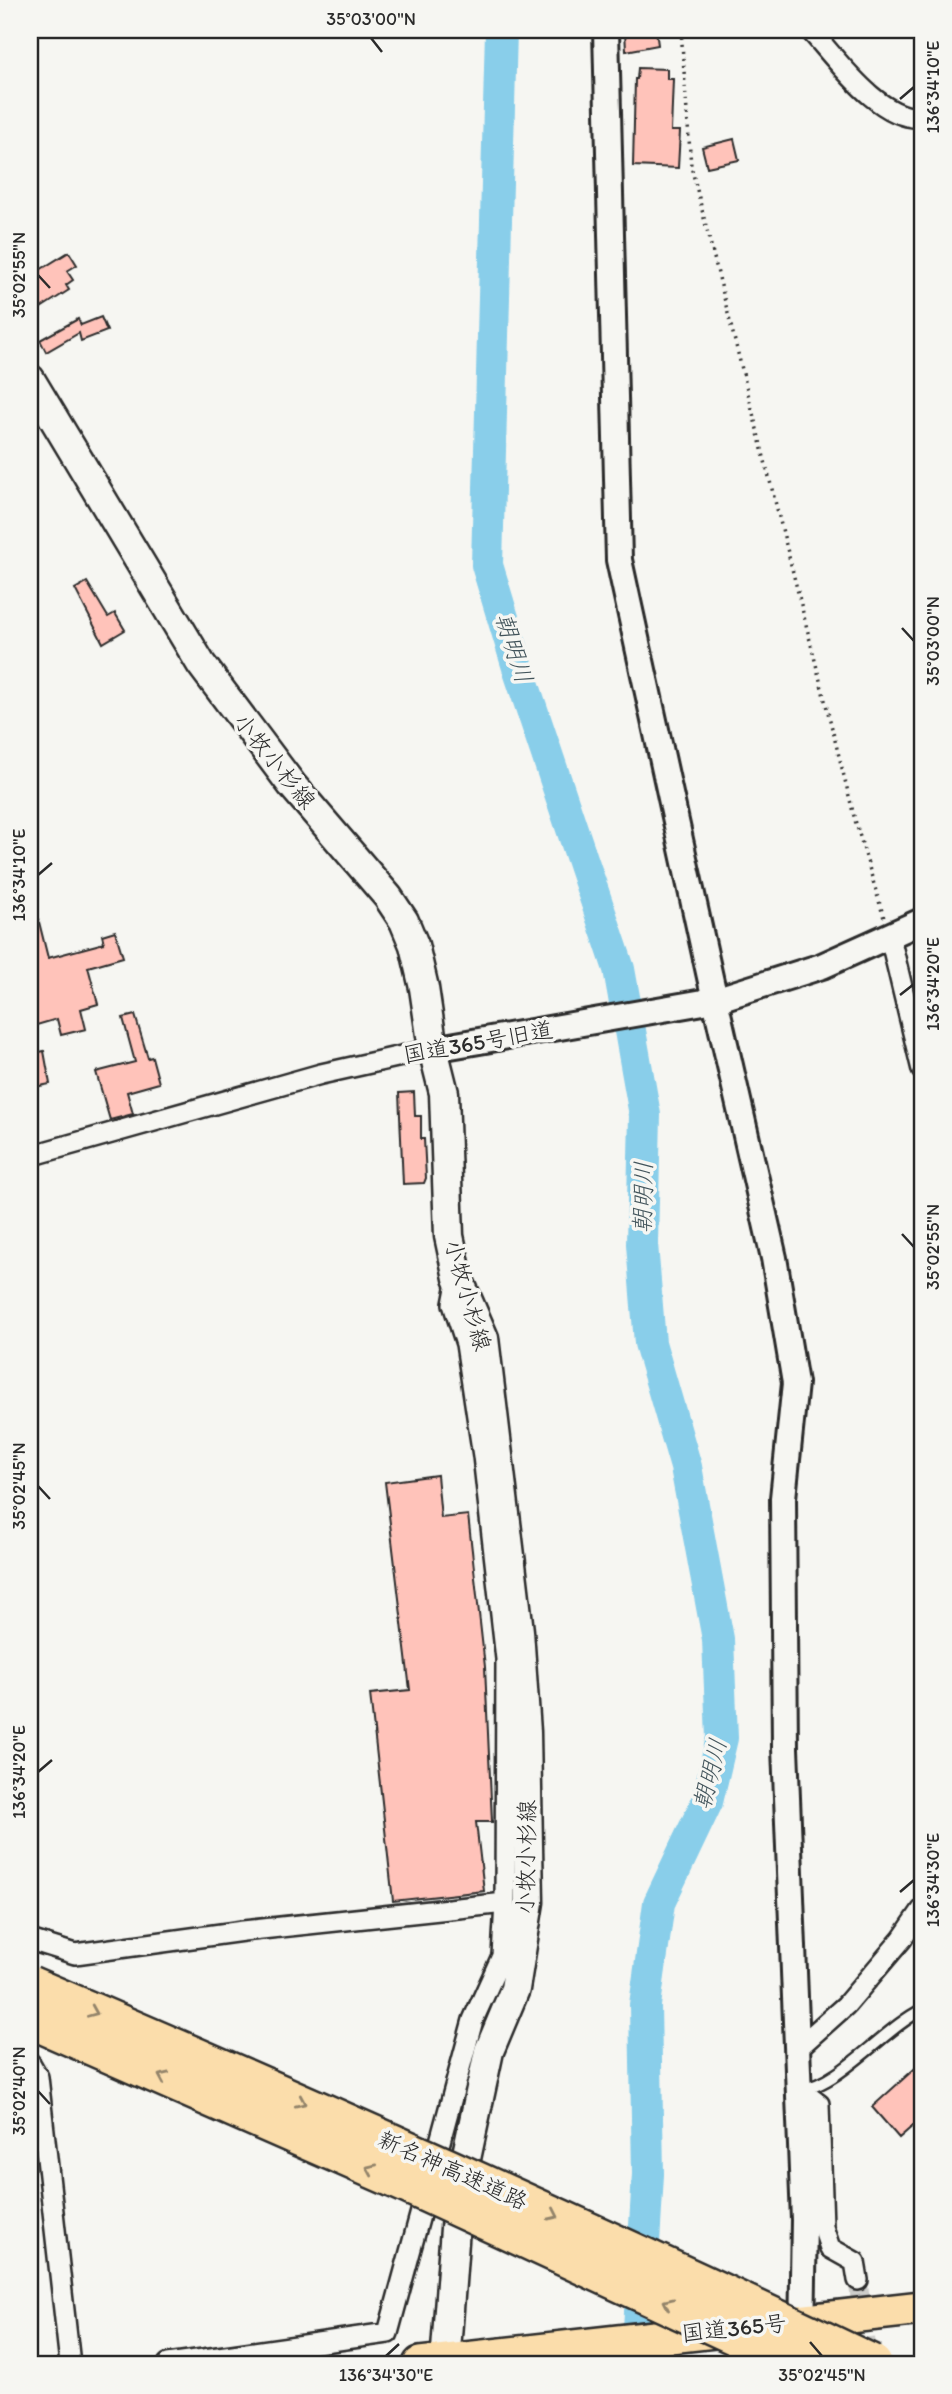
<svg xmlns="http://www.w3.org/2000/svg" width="952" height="2394" font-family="Itim,'Klee One',sans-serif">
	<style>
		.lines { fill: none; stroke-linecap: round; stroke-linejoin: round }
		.river { stroke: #89ceea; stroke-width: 32 }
		.building { fill: #ffc3ba; stroke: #2b2b2b; stroke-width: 2 }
		.minor-tunnel { stroke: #cdcdca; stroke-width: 19; stroke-dasharray: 19 10; stroke-linecap: butt }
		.service-casing { stroke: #2b2b2b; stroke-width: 15 }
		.minor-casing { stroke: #2b2b2b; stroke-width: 24 }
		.tertiary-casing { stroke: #2b2b2b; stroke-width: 30 }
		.secondary-casing { stroke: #2b2b2b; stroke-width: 33 }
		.trunk-casing { stroke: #2b2b2b; stroke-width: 38 }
		.path { stroke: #2b2b2b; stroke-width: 3.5; stroke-dasharray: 2 5; stroke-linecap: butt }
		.service { stroke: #f6f6f2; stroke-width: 10 }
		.minor { stroke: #f6f6f2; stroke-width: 19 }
		.tertiary { stroke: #f6f6f2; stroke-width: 24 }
		.secondary { stroke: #f6f6f2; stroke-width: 28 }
		.trunk { stroke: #fbddab; stroke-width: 33 }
		.motorway-bridge-casing { stroke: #2b2b2b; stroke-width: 42; stroke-linecap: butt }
		.motorway-bridge { stroke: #fbddab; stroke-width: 37 }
		.oneway { stroke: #93846b }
		.ticks { fill: none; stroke: #2b2b2b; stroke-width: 2.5 }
		.labels { text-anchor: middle; stroke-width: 7; stroke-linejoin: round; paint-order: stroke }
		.street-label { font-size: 23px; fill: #2b2b2b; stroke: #f6f6f2 }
		.water-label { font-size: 24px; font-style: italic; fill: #42545b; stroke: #f6f6f2 }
		.neatline { fill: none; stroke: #2b2b2b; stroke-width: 2.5 }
		.ticks-label { font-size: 18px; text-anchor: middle; fill: #2b2b2b }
	</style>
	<rect width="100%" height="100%" fill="#f6f6f2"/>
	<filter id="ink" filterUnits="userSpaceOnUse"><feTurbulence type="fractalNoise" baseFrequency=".0143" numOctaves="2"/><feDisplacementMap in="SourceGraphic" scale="14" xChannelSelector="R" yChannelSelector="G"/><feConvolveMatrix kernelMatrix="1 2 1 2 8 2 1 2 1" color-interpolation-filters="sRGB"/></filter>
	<g filter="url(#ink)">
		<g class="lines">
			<path class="river" d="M501,30l-14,535 32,106 100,298 26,146 -3,129 8,99 36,124 32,172 4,99 -15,64 -48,101 -14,102 3,169 -11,190"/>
		</g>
		<path class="building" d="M625,30h31l2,15 -32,6z
			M638,68l29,1v10h6l-2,52h9l-2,37 -45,-2 2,-87h2z
			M734,139l5,21 -32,7 -5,-20z
			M69,252l8,13 -10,6 6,9 -7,5 3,5 -39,25v-39z
			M101,317l6,14 -26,10 -2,-8 -33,19 -6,-12 38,-21 3,6z
			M87,582l21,35 7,-4 10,17 -22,13 -28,-54z
			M35,906l13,52 56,-15 -2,-8 13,-4 8,26 -35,10 10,37 -17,5 5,20 -25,6 -4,-16 -27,8v-120z
			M135,1015l13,43 4,-1 7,26 -32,9 6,22 -23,6 -14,-48 39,-10 -12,-44z
			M44,1051l6,33 -20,4v-34z
			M414,1092l1,24h6v23h3l2,39 -2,5 -21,1 -4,-91z
			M437,1475l4,43 27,-3 17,152 7,155h-16l8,69 -91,10 -23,-207 40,-4 -25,-208z
			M922,2062v56l-23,20 -27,-31z"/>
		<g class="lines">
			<path class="minor-tunnel" d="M858,2280l8,71"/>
			<g class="service-casing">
				<path id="service" d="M801,2089c36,-2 85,-62 121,-79"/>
			</g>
			<g class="minor-casing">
				<path id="minor" d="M810,30c26,28 70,92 112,87
					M890,937l32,133
					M30,1156l291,-82 112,-25
					M30,1940l45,14 168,-23 262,-28
					M798,2048l48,-43 56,-66 20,-29
					M30,2063l8,14 32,287
					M799,2089l20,15 4,123 7,21 25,14 3,18
					M168,2364l220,-31 85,-313 29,-64 3,-53 1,-244 -23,-203 -17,-112 -13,-40 5,-26"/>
			</g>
			<g class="tertiary-casing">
				<path id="tertiary" d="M606,30l13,530 96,440 59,258 21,125 -12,115 2,250 19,472 -2,117
					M433,1049l282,-49 107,-34 100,-45"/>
			</g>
			<g class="secondary-casing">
				<path id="secondary" d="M30,379l171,285 91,121 96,112 16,24 10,24 10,43 9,61 11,44 5,143 9,42 26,60 35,293 7,101 3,170 -14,87 -26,62 -32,150 -12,163"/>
			</g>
			<g class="trunk-casing">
				<path id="trunk" d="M420,2364l502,-56"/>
			</g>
			<path class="path" d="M681,30l10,136 164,654 29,98"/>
			<use href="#service" class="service"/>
			<use href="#minor" class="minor"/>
			<use href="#tertiary" class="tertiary"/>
			<use href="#secondary" class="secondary"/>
			<use href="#trunk" class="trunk"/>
			<g class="motorway-bridge-casing">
				<path id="motorway-bridge" d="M30,1985c283,121 565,246 843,379
					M30,2019l374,164 392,181"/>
			</g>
			<use href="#motorway-bridge" class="motorway-bridge"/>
		</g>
		<defs><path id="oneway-chevron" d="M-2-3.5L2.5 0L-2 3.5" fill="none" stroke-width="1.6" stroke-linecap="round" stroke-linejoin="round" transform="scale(1.75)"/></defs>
		<g class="oneway">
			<use href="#oneway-chevron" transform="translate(93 2012) rotate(23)"/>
			<use href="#oneway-chevron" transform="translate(163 2077) rotate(-156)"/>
			<use href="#oneway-chevron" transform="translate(301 2102) rotate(24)"/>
			<use href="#oneway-chevron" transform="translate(371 2169) rotate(-156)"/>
			<use href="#oneway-chevron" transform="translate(554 2215) rotate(25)"/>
			<use href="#oneway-chevron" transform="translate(668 2303) rotate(-155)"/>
		</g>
	</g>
	<path class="ticks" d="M371,38l11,14M900,99l14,-12M38,275l12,13M902,628l12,13M38,875l14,-12M900,995l14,-11M902,1234l12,13M38,1486l12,13M38,1772l14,-12M900,1892l14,-12M38,2091l12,13M810,2342l12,14M386,2356l13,-12"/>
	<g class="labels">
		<g class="street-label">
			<text transform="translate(275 761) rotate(51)" y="8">小牧小杉線</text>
			<text transform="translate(478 1042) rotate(-10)" y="8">国道365号旧道</text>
			<text transform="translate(468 1295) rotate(74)" y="8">小牧小杉線</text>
			<text transform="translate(526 1857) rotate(-89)" y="8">小牧小杉線</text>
			<text transform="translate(453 2170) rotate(24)" y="8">新名神高速道路</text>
			<text transform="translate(734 2328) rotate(-6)" y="8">国道365号</text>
		</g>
		<g class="water-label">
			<text transform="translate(514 648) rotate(72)" y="8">朝明川</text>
			<text transform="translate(643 1197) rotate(-89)" y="8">朝明川</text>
			<text transform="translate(710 1774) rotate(-76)" y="8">朝明川</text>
		</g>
	</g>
	<rect width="952" height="2394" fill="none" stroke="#f6f6f2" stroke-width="77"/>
	<rect x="38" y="38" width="876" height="2318" class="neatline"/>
	<g class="ticks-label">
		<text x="371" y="25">35°03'00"N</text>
		<text transform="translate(933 87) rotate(-90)" y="6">136°34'10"E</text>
		<text transform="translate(19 275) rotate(-90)" y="6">35°02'55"N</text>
		<text transform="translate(933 641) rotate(-90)" y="6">35°03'00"N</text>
		<text transform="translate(19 875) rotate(-90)" y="6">136°34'10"E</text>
		<text transform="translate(933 984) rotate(-90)" y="6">136°34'20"E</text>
		<text transform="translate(933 1247) rotate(-90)" y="6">35°02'55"N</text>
		<text transform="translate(19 1486) rotate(-90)" y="6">35°02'45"N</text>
		<text transform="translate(19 1772) rotate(-90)" y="6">136°34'20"E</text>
		<text transform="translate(933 1880) rotate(-90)" y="6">136°34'30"E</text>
		<text transform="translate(19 2091) rotate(-90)" y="6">35°02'40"N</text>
		<text x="386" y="2381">136°34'30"E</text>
		<text x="822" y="2381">35°02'45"N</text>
	</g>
</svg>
